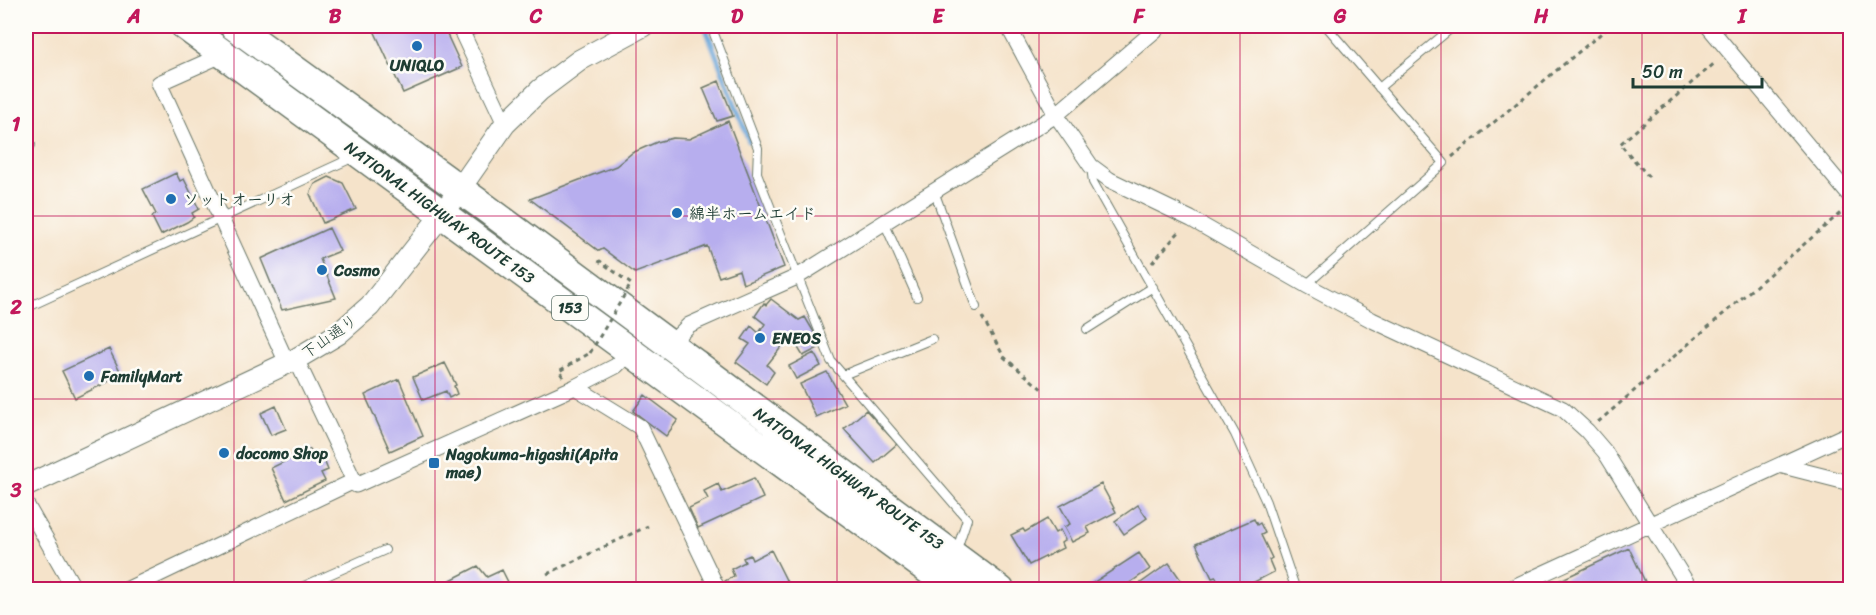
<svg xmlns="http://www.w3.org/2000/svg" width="1876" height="615" font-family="Sriracha,'Klee One',sans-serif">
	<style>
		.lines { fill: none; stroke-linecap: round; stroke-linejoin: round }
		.stream { stroke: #67a6d9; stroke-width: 5 }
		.building { fill: #b7aeee }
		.lane-casing { stroke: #6a7768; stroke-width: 10 }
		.street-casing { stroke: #6a7768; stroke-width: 17 }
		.secondary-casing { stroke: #6a7768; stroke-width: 23 }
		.highway-casing { stroke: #6a7768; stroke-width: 31 }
		.path { stroke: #6a7768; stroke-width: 3; stroke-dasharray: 4.5 4.5; stroke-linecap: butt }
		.lane { stroke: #fff; stroke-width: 8 }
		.street { stroke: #fff; stroke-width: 15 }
		.secondary { stroke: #fff; stroke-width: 21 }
		.highway { stroke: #fff; stroke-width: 28 }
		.path-bridge { stroke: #6a7768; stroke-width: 3; stroke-dasharray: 4.5 4.5; stroke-linecap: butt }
		.grid { fill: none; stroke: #c2185b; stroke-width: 1.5; stroke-opacity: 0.55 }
		.poi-dot { fill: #1f6fb2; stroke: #fdfcf7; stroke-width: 2 }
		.labels { text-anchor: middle; stroke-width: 5; stroke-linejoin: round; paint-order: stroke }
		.shield { fill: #fdfcf7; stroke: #62766e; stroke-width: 1.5 }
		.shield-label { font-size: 15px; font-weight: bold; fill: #1f3d34 }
		.poi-label { font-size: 16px; font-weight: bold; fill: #1f3d34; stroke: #fdfcf7; text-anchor: start }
		.street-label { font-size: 16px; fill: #1f3d34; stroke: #fdfcf7 }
		.neatline { fill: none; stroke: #c2185b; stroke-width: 2 }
		.grid-label { font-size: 20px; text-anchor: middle; font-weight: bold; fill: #c2185b }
	</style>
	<rect width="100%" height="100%" fill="#fdfcf7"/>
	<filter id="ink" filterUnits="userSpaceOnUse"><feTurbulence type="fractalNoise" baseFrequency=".0167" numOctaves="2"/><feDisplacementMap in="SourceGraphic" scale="12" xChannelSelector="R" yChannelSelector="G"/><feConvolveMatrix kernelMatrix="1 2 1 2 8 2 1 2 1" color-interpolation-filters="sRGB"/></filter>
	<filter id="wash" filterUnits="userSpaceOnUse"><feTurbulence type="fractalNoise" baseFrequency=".008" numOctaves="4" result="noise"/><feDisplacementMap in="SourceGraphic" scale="24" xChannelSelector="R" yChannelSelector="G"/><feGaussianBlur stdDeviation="1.35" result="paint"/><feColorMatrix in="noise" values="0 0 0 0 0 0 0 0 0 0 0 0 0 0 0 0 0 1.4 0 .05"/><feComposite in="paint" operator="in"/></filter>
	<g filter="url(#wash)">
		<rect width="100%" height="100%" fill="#f5e3ca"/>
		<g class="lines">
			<path class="stream" d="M705,26l44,115"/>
		</g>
		<g id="blocks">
			<path class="building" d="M372,26h71l19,41 -59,26z
				M467,26h27l-22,9z
				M719,81l14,35 -16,5 -14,-33z
				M728,121l56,146 -41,17 -4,-14 -20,7 -12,-31 -72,27 -32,-24 -4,2 -69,-52 86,-33 16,-13 25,-11 16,-4 16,1z
				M176,173l4,8 4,-2 15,30 -7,4 2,4 -7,5 -26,13 -9,-18 4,-3 -13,-25z
				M329,177l14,6 13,26 -33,14 -13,-29 5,-10z
				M329,228l11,23 -20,8 16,39 -54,12 -21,-51z
				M771,299l28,21 6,-3 17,29 -19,10 -6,-10 -10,-6 -20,25 7,7 -8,12 -30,-22 14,-18 -8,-5 9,-13 8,7 6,-9 -10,-8 9,-13 2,2z
				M109,349l12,24 -14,7 1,2 -33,16 -13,-27z
				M814,353l7,13 -25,13 -7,-13z
				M445,363l11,22 -2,1 3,8 -8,4 -3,-7 -23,9 -10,-23z
				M827,372l18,32 -29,13 -16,-33z
				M399,379l24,57 -33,15 -25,-56z
				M645,395l33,25 -12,16 -33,-25z
				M276,406l10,23 -15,6 -10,-22z
				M866,410l31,34 -22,19 -31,-34z
				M310,449l6,12 7,-3 5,12 -7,3 4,8 -39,19 -15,-32z
				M754,478l9,20 -65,30 -9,-20 19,-9 -4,-8 14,-7 4,8z
				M1101,484l15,28 -29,15 3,6 -18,9 -8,-15 6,-3 -10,-18z
				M1138,505l9,13 -23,16 -9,-13z
				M1047,519l8,14 5,-3 5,10 -4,3 2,5 -34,17 -18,-30 12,-6 2,3z
				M1254,519l3,6 3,-2 5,10 -4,2 11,23 -3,2 5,12 -24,12 3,6h-32l-5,-13 -4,1 -16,-34z
				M1629,548l20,42h-110z
				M771,550l16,32 -14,8h-43l-5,-9 9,-5 -3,-7 14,-7 -2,-4 7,-3 2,5z
				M1139,553l11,16 -31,21h-37z
				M1169,563l14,20 -5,4 1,3h-48z
				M478,566l9,11 15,-7 10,20h-81z"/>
		</g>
	</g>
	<g filter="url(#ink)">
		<use href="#blocks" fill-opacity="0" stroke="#6a7768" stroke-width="1.5"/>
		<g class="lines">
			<g class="lane-casing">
				<path id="lane" d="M711,26l47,122 -1,25 74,188 136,158 -11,33
					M1379,88l75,-62
					M26,133l5,12
					M1091,167l2,15 142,252 31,68 30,88
					M934,191l42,116
					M884,222l33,75
					M1306,285l138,-122 -118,-137
					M26,308l328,-151
					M1087,329l66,-42
					M843,375l89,-36
					M295,590l90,-40"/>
			</g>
			<g class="street-casing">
				<path id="street" d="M459,26l46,98
					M1008,26l48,89 35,51 19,14 81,39 115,66 66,35 191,89 24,22 18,21 86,138
					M1708,26l142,170
					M224,54l-65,29 128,280
					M669,345l20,-20 108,-48 259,-162 104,-89
					M296,359l60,126 219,-98 41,-21 14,-14
					M575,387l65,40 78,163
					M1783,466l67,17
					M26,504l49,86
					M126,590l228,-109
					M1507,590l343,-157"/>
			</g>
			<g class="secondary-casing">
				<path id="secondary" d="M26,486l270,-127 42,-25 32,-28 73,-93 62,-89 35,-34 40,-30 63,-34"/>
			</g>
			<g class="highway-casing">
				<path id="highway" d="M185,26l771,564
					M234,26l249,180 517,384"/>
			</g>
			<path class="path" d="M1452,157l158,-131
				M1649,177l-29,-33 96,-82
				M599,263l1,-2 31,23
				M1152,263l27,-31
				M982,317l22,40 40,34
				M563,377l-4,-6 31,-18
				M1598,422l247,-213
				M547,574l101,-48"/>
			<use href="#lane" class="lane"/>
			<use href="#street" class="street"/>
			<use href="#secondary" class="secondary"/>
			<use href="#highway" class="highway"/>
			<path class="path-bridge" d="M590,353l41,-69"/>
		</g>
	</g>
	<path class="grid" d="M234,26v564M435,26v564M636,26v564M837,26v564M1039,26v564M1240,26v564M1441,26v564M1642,26v564M26,216h1824M26,399h1824"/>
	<g class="poi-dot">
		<circle cx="417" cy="46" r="6"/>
		<circle cx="171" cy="199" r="6"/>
		<circle cx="677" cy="213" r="6"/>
		<circle cx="322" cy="270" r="6"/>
		<circle cx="760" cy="338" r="6"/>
		<circle cx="89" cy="376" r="6"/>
		<circle cx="224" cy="453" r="6"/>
		<rect x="428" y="457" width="12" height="12" rx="3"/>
	</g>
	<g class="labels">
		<rect class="shield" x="552" y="296" width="36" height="24" rx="4.5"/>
		<g class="shield-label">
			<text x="570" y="313">153</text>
		</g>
		<g class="poi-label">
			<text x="417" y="71" text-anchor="middle">UNIQLO</text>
			<text x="183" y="205">ソットオーリオ</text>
			<text x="689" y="219">綿半ホームエイド</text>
			<text x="334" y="276">Cosmo</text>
			<text x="772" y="344">ENEOS</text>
			<text x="101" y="382">FamilyMart</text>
			<text x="236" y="459">docomo Shop</text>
			<text x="446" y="460">Nagokuma-higashi(Apita<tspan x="446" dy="18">mae)</tspan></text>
		</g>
		<g class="street-label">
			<text transform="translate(440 212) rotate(36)" y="6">NATIONAL HIGHWAY ROUTE 153</text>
			<text transform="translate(329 336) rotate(-35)" y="6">下山通り</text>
			<text transform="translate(849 478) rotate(36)" y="6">NATIONAL HIGHWAY ROUTE 153</text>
		</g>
	</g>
	<rect width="1876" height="615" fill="none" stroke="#fdfcf7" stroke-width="66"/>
	<path d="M1633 78v9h129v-9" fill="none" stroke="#1f3d34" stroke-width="3"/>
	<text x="1642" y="78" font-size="18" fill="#1f3d34" stroke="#fdfcf7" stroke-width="4.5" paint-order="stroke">50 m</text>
	<rect x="33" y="33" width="1810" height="549" class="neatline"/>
	<g class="grid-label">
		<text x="134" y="23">A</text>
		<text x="335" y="23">B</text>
		<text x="536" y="23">C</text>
		<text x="737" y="23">D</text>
		<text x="938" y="23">E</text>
		<text x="1139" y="23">F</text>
		<text x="1340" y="23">G</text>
		<text x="1541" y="23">H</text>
		<text x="1742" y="23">I</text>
		<text x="16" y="131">1</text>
		<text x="16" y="314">2</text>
		<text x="16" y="497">3</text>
	</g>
</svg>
